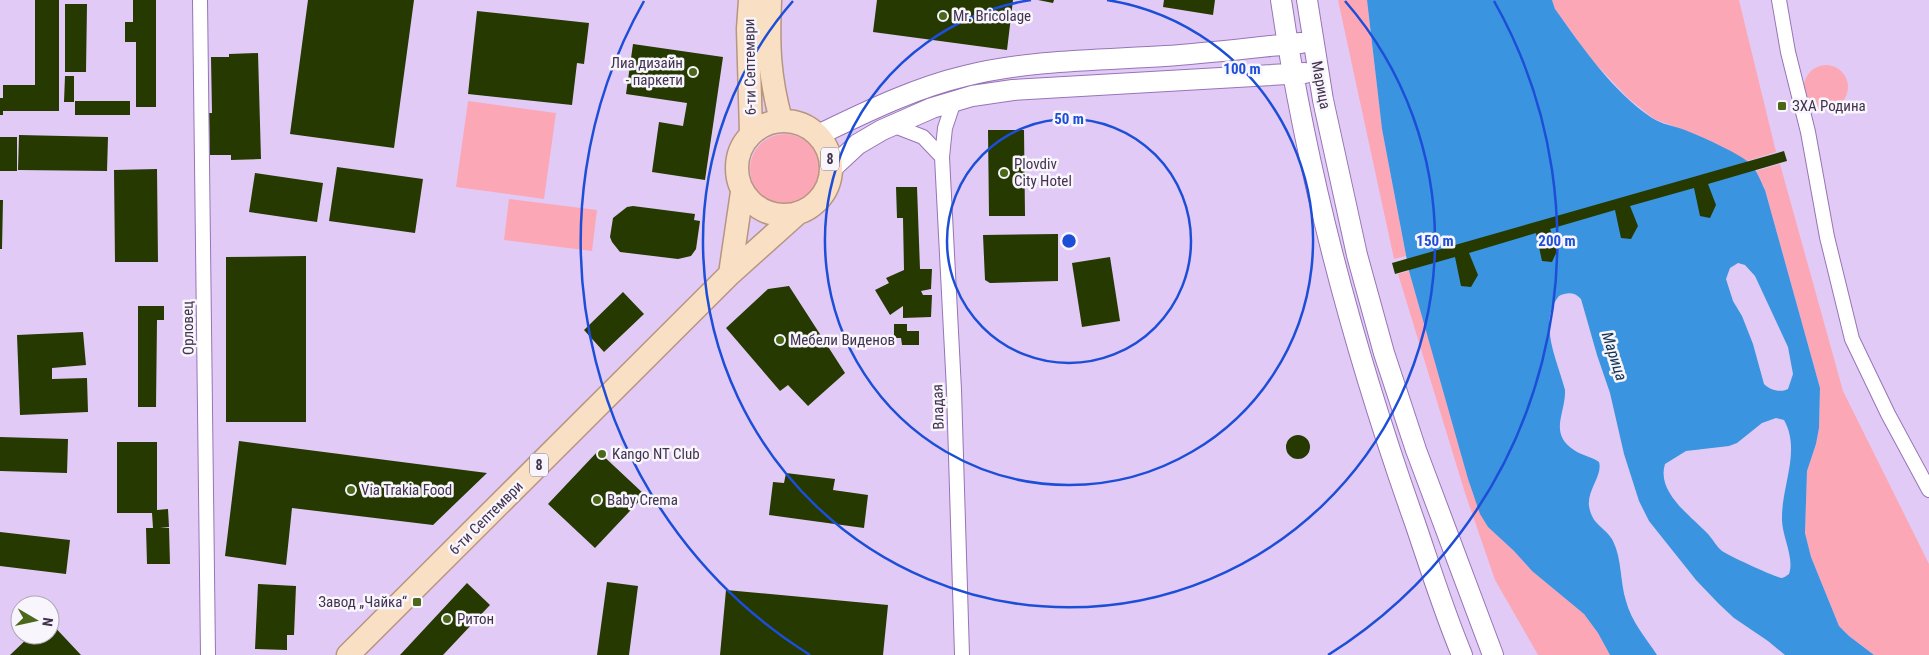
<svg xmlns="http://www.w3.org/2000/svg" width="1929" height="655" font-family="'Roboto Condensed',sans-serif">
	<style>
		.green { fill: #fca7b6 }
		.water { fill: #3a94e0; fill-rule: evenodd }
		.building { fill: #253900 }
		.lines { fill: none; stroke-linecap: round; stroke-linejoin: round }
		.street-casing { stroke: #9774b6; stroke-width: 16 }
		.secondary-casing { stroke: #9774b6; stroke-width: 22 }
		.primary-casing { stroke: #b69581; stroke-width: 25 }
		.street { stroke: #fff; stroke-width: 14 }
		.secondary { stroke: #fff; stroke-width: 20 }
		.primary { stroke: #f9dfc4; stroke-width: 22 }
		.ring { fill: none; stroke: #1d4ed8; stroke-width: 2.5 }
		.poi-dot { fill: #4a671a; stroke: #f8f5fc; stroke-width: 2 }
		.labels { text-anchor: middle; stroke-width: 5; stroke-linejoin: round; paint-order: stroke }
		.shield { fill: #f8f5fc; stroke: #786c82; stroke-width: 1 }
		.shield-label { font-size: 14px; font-weight: bold; fill: #41324e }
		.poi-label { font-size: 15px; fill: #41324e; stroke: #f8f5fc; text-anchor: start }
		.street-label { font-size: 15px; fill: #41324e; stroke: #f8f5fc }
		.water-label { font-size: 16px; font-style: italic; fill: #0f3352; stroke: #f8f5fc }
		.centre { fill: #1d4ed8; stroke: #f8f5fc; stroke-width: 2.5 }
		.ring-label { font-size: 15px; text-anchor: middle; font-weight: bold; fill: #1d4ed8; stroke: #f8f5fc; stroke-width: 5; stroke-linejoin: round; paint-order: stroke }
	</style>
	<rect width="100%" height="100%" fill="#e1cbf6"/>
	<path class="green" d="M1338,0h29l15,129 24,127 -12,3z
		M1552,0h187l37,152 -29,9 -60,-30 -33,-12 -26,-21 -36,-38 -37,-51z
		M1804 87a22 22 0 1 1 44 0a22 22 0 1 1-44 0Z
		M468,101l88,12 -12,86 -88,-12z
		M750 169a35 35 0 1 1 70 0a35 35 0 1 1-70 0Z
		M1780,164l63,227 86,173v91h-55l-25,-19 -10,-10 -28,-69 -6,-24 2,-62 9,-27 3,-16 1,-40 -55,-198 -9,-19z
		M509,199l88,11 -5,41 -88,-11z
		M1409,271l59,208 6,18 14,30 26,24 18,20 52,43 14,19 12,22h-72l-43,-75 -30,-87 -67,-219z"/>
	<path class="water" d="M1367,0h185l3,9c28,39 57,82 97,109 9,6 22,8 33,12 15,6 49,21 62,31 9,6 13,19 18,29l55,198 -1,40 -3,16 -9,27 -2,62 6,24 28,69 10,10 25,19h-89l-17,-14 -34,-23 -15,-14 -23,-24 -47,-59 -10,-20 -15,-47 -14,-61 -13,-38 -16,-56c-6,-7 -14,-7 -22,-3 -22,26 -1,66 6,94 1,23 -17,43 9,60 8,6 17,6 25,12 4,13 -12,28 -10,44 3,20 17,21 24,35 9,18 7,41 13,60 5,20 20,37 31,54h-47l-12,-22 -14,-19 -52,-43 -18,-20 -26,-24 -8,-13 -12,-35 -59,-208 -27,-142zM1738,263l7,2 10,11 33,71 5,27 -5,15c-8,4 -18,1 -24,-5l-11,-40 -11,-28 -9,-15 -7,-22 4,-11zM1776,418l8,2c17,30 -2,65 -2,97 -1,18 13,40 7,57 -3,2 -4,3 -7,4 -5,0 -55,-23 -60,-27 -6,-5 -9,-12 -15,-18 -16,-17 -51,-41 -42,-69l21,-13 43,-5 8,-3 25,-20z"/>
	<path class="building" d="M35,0h24v111h-56v4h-3v-17h3v-13h32z
		M133,0h23v107h-20v-65h-11v-20h8z
		M308,0h106l-20,148 -104,-14z
		M877,0h136l-6,50 -134,-18z
		M1038,0h16l-1,3z
		M1164,0h51l-2,15 -50,-8z
		M65,4h22l-1,68h-21z
		M477,11l112,12 -5,41 -7,-1 -5,42 -104,-11z
		M633,44l90,13 -18,123 -53,-8 7,-50 24,4 4,-23 -61,-9z
		M258,53l3,106 -30,1v-5h-21l-1,-42h3l-1,-56h18v-3z
		M65,76h9v26h-10z
		M75,101h55v14h-55z
		M988,130h36l1,86h-36z
		M19,135l89,2 -1,34 -89,-1z
		M0,137h17v34h-17z
		M1784,151l3,10 -79,23 8,21 -6,13 -10,-2 -6,-28 -64,18 8,20 -7,13 -10,-1 -6,-28 -65,19 8,20 -6,13 -10,-1 -6,-28 -67,20 9,22 -7,12 -10,-1 -6,-29 -60,17 -3,-11z
		M337,167l86,12 -8,54 -86,-12z
		M157,169l1,93h-43l-1,-92z
		M255,173l68,10 -6,39 -68,-10z
		M896,187h21l3,82h12l-1,20 -10,2 2,4h9l-1,22 -28,1v-12l-13,9 -15,-25 14,-7 -3,-5 18,-8 -1,-52h-6z
		M0,200h3l-1,49h-2z
		M633,206l62,8 -1,6 6,1 -4,28 -5,7 -13,3 -58,-7 -8,-10 -2,-5 3,-19 14,-11z
		M1058,234v47l-68,2 -5,-3 -2,-45z
		M306,256v166h-80v-165z
		M1110,257l10,64 -38,6 -10,-64z
		M789,286l56,87 -37,33 -20,-21 -8,6 -54,-63 42,-39z
		M623,292l21,22 -40,38 -20,-22z
		M138,306h26v14h-7l-1,87h-18z
		M894,324h13v7h12v14h-17l-1,-7h-7z
		M83,332l3,33 -34,3v11l35,-1 1,34 -68,3 -3,-80z
		M1286 447a12 12 0 1 1 24 0a12 12 0 1 1-24 0Z
		M0,437l68,2 -1,34 -67,-2z
		M239,441l248,32 -54,52 -141,-17 -6,57 -61,-9z
		M117,442h40v68l11,-1 1,18h-9l9,1 1,36h-23l-1,-36h7l-1,-15h-35z
		M598,451l47,44 -50,53 -47,-44z
		M786,473l49,6 -2,11 35,5 -4,33 -95,-13 4,-33 11,1z
		M0,532l70,8 -4,34 -66,-8z
		M607,582l31,4 -9,69h-32z
		M467,583l23,22 -47,50h-43z
		M258,584l38,2 -2,49h-7v15l-32,-1z
		M726,590l162,15 -5,50h-163z
		M50,622l31,33h-71l21,-20h19z"/>
	<g class="lines">
		<g class="street-casing">
			<path id="street" d="M200,0l8,655
				M1779,0l9,52 20,80 19,105 25,102 36,75 41,76
				M892,125l31,12 19,20 3,-29 9,-27
				M942,157l12,233 8,265"/>
		</g>
		<g class="secondary-casing">
			<path id="secondary" d="M1281,0c26,177 74,354 134,523 15,44 29,89 47,132
				M1307,0l16,100 34,155 27,98 32,97 77,205
				M818,135c48,-23 96,-47 147,-59 64,-16 135,-16 200,-20 46,-3 91,-9 136,-13
				M831,169l27,-25 24,-14 50,-22 40,-12 41,-6 292,-17"/>
		</g>
		<g class="primary-casing">
			<path id="primary" d="M750,0l-2,29 3,104
				M770,0c-2,45 -1,76 11,120
				M737 168a47 47 0 1 1 94 0a47 47 0 1 1-94 0Z
				M730,274l12,-82
				M348,655l382,-381 68,-61"/>
		</g>
		<use href="#street" class="street"/>
		<use href="#secondary" class="secondary"/>
		<use href="#primary" class="primary"/>
	</g>
	<g class="ring">
		<circle cx="1069" cy="241" r="122"/>
		<path d="M1107 0A244 244 0 1 1 1031 0"/>
		<path d="M1345 1A366 366 0 1 1 793 1"/>
		<path d="M810 655A488 488 0 0 1 644 1M1494 1A488 488 0 0 1 1328 655"/>
	</g>
	<g class="poi-dot">
		<circle cx="943" cy="16" r="5"/>
		<circle cx="693" cy="72" r="5"/>
		<rect x="1777" y="101" width="10" height="10" rx="2.5"/>
		<circle cx="1004" cy="173" r="5"/>
		<circle cx="780" cy="340" r="5"/>
		<circle cx="602" cy="454" r="5"/>
		<circle cx="351" cy="490" r="5"/>
		<circle cx="597" cy="500" r="5"/>
		<rect x="412" y="597" width="10" height="10" rx="2.5"/>
		<circle cx="447" cy="619" r="5"/>
	</g>
	<g class="labels">
		<g class="shield">
			<rect x="821" y="147.5" width="18" height="23" rx="4"/>
			<rect x="530" y="453.5" width="18" height="23" rx="4"/>
		</g>
		<g class="shield-label">
			<text x="830" y="164">8</text>
			<text x="539" y="470">8</text>
		</g>
		<g class="poi-label">
			<text x="953" y="21">Mr. Bricolage</text>
			<text x="683" y="68" text-anchor="end">Лиа дизайн<tspan x="683" dy="17">- паркети</tspan></text>
			<text x="1792" y="111">ЗХА Родина</text>
			<text x="1014" y="169">Plovdiv<tspan x="1014" dy="17">City Hotel</tspan></text>
			<text x="790" y="345">Мебели Виденов</text>
			<text x="612" y="459">Kango NT Club</text>
			<text x="361" y="495">Via Trakia Food</text>
			<text x="607" y="505">Baby Crema</text>
			<text x="407" y="607" text-anchor="end">Завод „Чайка“</text>
			<text x="457" y="624">Ритон</text>
		</g>
		<g class="street-label">
			<text transform="translate(750 67) rotate(-91)" y="5">6-ти Септември</text>
			<text transform="translate(1321 85) rotate(79)" y="5">Марица</text>
			<text transform="translate(188 328) rotate(-91)" y="5">Орловец</text>
			<text transform="translate(938 407) rotate(-92)" y="5">Владая</text>
			<text transform="translate(486 518) rotate(-45)" y="5">6-ти Септември</text>
		</g>
		<g class="water-label">
			<text transform="translate(1615 356) rotate(72)" y="6">Марица</text>
		</g>
	</g>
	<circle cx="1069" cy="241" r="8" class="centre"/>
	<g class="ring-label">
		<text x="1242" y="74">100 m</text>
		<text x="1069" y="124">50 m</text>
		<text x="1435" y="246">150 m</text>
		<text x="1557" y="246">200 m</text>
	</g>
	<g transform="translate(35 620) rotate(99)"><circle r="24" fill="#f8f5fc" stroke="#afa7b6"/>
	<path d="M0-4L9 19L0 12L-9 19Z" fill="#4a671a"/>
	<text y="-8" font-size="14" font-weight="bold" text-anchor="middle" fill="#41324e">N</text>
	</g>
</svg>
